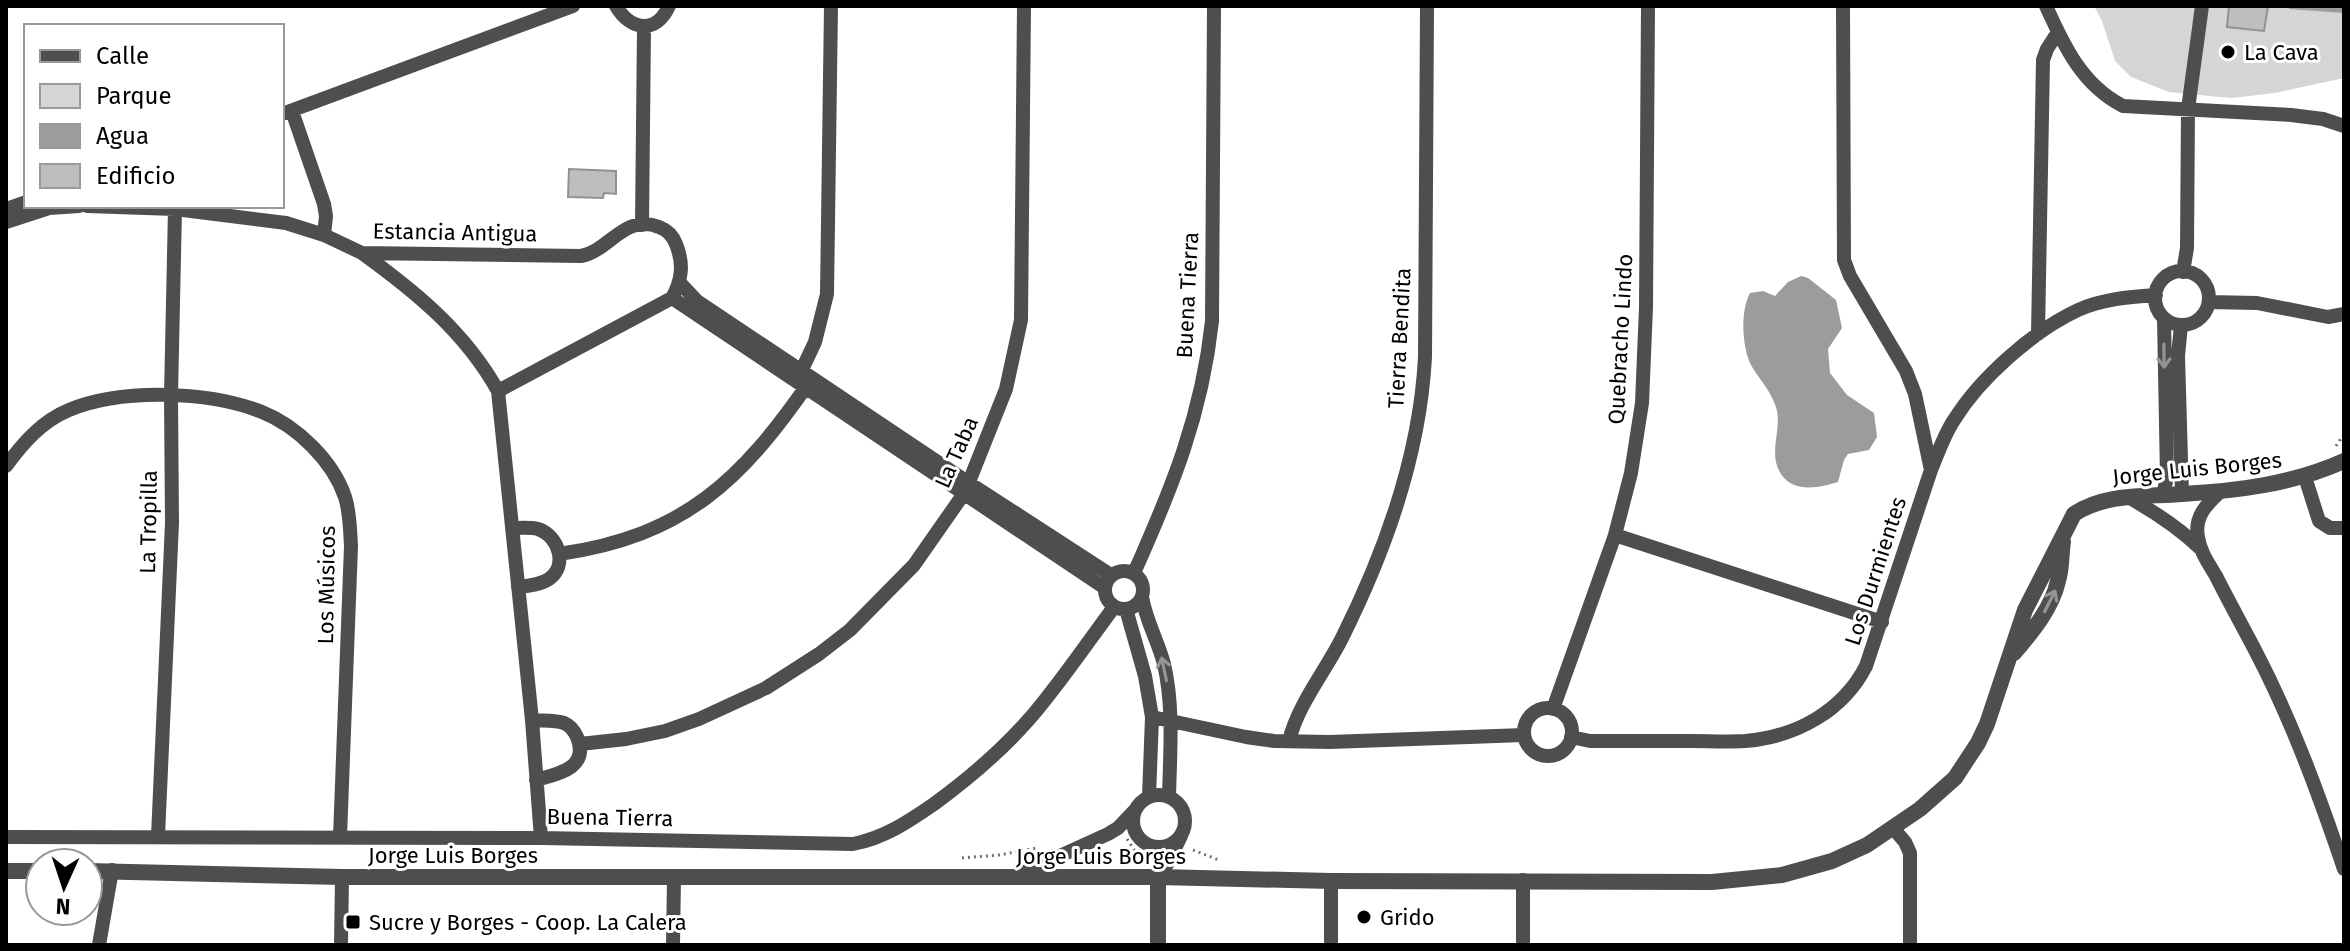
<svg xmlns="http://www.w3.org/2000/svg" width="2350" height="951" font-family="'Fira Sans',sans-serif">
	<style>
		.green { fill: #d5d5d5 }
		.water { fill: #9c9c9c }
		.building { fill: #bebebe; stroke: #929292; stroke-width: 2 }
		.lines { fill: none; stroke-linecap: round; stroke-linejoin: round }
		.path { stroke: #707070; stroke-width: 3; stroke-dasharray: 2 4; stroke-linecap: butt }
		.minor { stroke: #4e4e4e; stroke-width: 14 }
		.tertiary { stroke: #4e4e4e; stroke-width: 16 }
		.oneway { stroke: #959595 }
		.poi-dot { fill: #000; stroke: #fff; stroke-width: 3 }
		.labels { text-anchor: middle; stroke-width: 6; stroke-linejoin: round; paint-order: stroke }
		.poi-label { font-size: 22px; fill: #000; stroke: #fff; text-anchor: start }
		.street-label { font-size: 22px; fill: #000; stroke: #fff }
	</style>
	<rect width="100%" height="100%" fill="#fff"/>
	<path class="green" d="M2094,6h250v72l-69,15 -44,5 -62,-6 -38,-15 -16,-16 -13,-40z"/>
	<path class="water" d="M2289,6h55v7l-55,-4z
		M1801,276l7,2 28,22 6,28 -14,21 2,24 17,22 27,18 3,24 -8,13 -21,4 -4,6 -6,22c-19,6 -45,11 -57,-8 -14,-21 2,-45 -5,-67 -5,-16 -17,-28 -25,-42 -9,-18 -11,-53 -1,-72l13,-2 12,5 13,-14z"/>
	<path class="building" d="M2229,6h39l-4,25 -37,-4z
		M569,169l47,2v23l-12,-1 -1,5 -35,-1z"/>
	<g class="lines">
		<path class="path" d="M2336,446l8,-12
			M1127,839l8,12 22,-1
			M1193,850l26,10
			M46,855h20
			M962,858l37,-3 38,-7"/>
		<path class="minor" d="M616,6c14,24 40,29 53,0
			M1843,6l1,254 6,16 56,95 9,23 16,76
			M2046,6c18,40 36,79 77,100l168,9 32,4 21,7
			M292,111l32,93 2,12 -2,19
			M282,114l291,-108
			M87,206l88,3 111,14 38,12 38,18 219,3c28,-5 44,-43 78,-29 8,3 14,9 17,17 8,20 6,36 -4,54
			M6,209l20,-7
			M6,222l43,-14 30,-2
			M642,225l2,-198
			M362,253c54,39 103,79 136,138l34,329 9,118
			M2155 298a27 27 0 1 1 54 0a27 27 0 1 1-54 0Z
			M2183,272l4,-24 1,-139 14,-103
			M680,283l17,18 272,182 142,92
			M672,298l433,290
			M2209,302l48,1 71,14 16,-3
			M2181,325l-3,31 4,138
			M2038,334l5,-274 4,-11 11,-17
			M799,376l16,-34 12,-48 4,-288
			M498,391l174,-93
			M6,466c17,-23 36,-45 63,-56 53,-22 140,-19 193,2 35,14 71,49 83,85 5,15 5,33 6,49l-11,291
			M2305,477l14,44 11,7h14
			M2221,491c-14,13 -27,25 -23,46 2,15 11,27 18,39 13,26 27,51 40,76 36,69 63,143 88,217
			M2163,495l4,-18 -3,-159
			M2128,497c27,15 50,30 73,52
			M512,528c8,0 18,-1 26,1 21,7 30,37 11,50 -9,6 -21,7 -31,8
			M1615,535l267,87
			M559,554c125,-18 182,-73 251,-173
			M1105 590a19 19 0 1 1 38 0a19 19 0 1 1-38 0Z
			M1134,573c38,-85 68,-158 78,-252l2,-315
			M1142,597c4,24 16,44 22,67 10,43 6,89 5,133
			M1126,609l19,67 7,41 -3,80
			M1524 732a24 24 0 1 1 48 0a24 24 0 1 1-48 0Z
			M1553,709l62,-174 16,-62 11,-70 4,-96 2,-301
			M1152,717l94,20 28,4 56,1 194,-7
			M532,720c10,1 23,0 32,3 7,3 10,7 13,14 13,31 -19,37 -41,43
			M1571,737l19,4c33,0 67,0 100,0 18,0 37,1 55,0 51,-4 98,-30 121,-75l65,-196c7,-17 13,-35 23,-50 26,-42 79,-89 124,-110 24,-11 51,-13 78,-15
			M1289,741c9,-37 36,-69 53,-103 43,-86 78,-184 83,-281l2,-351
			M580,744l46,-5 39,-8 34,-12 67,-31 53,-34 31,-24 64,-65 51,-73 41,-103 15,-69 3,-314
			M1133 821a26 26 0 1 1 52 0a26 26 0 1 1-52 0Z
			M1893,828l12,14 5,11v92
			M158,836l14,-313 -1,-127 4,-187
			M6,837l535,1 312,6c31,-6 55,-22 81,-40 41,-30 80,-64 111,-104 24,-30 46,-62 69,-93
			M1016,876l92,-42 10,-6 18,-19
			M1158,877l10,-14 13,-27
			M1331,881v64
			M99,945l13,-75
			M341,945l1,-68
			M673,945l1,-68
			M1523,945v-65"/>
		<path class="tertiary" d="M2014,653c18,-21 38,-45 44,-72 4,-13 3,-27 5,-39
			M6,871h34
			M88,871l254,6h816l173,4 381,1 70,-7 50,-14 35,-16 53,-36 35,-31 23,-35 9,-19 38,-114 49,-96c32,-21 71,-17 108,-20 55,-3 111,-10 162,-33
			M1158,945v-68"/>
	</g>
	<defs><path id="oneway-shaft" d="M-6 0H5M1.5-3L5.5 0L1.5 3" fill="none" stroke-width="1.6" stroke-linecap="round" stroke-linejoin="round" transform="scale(2)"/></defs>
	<g class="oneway">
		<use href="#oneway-shaft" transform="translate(2164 356) rotate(89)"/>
		<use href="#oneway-shaft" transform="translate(2050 601) rotate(-63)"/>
		<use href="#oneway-shaft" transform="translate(1164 669) rotate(-102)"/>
	</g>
	<g class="poi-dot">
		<circle cx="2228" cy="52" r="8"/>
		<circle cx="1364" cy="917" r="8"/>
		<rect x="345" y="914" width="16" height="16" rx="4"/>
	</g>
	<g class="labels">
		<g class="poi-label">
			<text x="2244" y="60">La Cava</text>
			<text x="1380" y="925">Grido</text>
			<text x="369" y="930">Sucre y Borges - Coop. La Calera</text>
		</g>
		<g class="street-label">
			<text transform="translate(455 232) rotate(1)" y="8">Estancia Antigua</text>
			<text transform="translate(1187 295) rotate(-87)" y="8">Buena Tierra</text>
			<text transform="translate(1399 338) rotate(-87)" y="8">Tierra Bendita</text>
			<text transform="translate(1620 339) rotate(-87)" y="8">Quebracho Lindo</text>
			<text transform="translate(956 452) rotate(-66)" y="8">La Taba</text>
			<text transform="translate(2197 468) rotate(-6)" y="8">Jorge Luis Borges</text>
			<text transform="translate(148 522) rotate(-89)" y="8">La Tropilla</text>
			<text transform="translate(1875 571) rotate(-72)" y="8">Los Durmientes</text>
			<text transform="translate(326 585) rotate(-89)" y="8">Los Músicos</text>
			<text transform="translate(610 817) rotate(1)" y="8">Buena Tierra</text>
			<text x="453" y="863">Jorge Luis Borges</text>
			<text x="1101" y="864">Jorge Luis Borges</text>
		</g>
	</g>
	<rect width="2350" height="951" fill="none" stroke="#000000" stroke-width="16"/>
	<rect x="24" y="24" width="260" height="184" fill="#ffffff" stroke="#999999" stroke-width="2"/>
	<rect x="40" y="50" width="40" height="12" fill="#4e4e4e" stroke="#999999" stroke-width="2"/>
	<text x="96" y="64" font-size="24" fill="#000000">Calle</text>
	<rect x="40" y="84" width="40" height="24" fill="#d5d5d5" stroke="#999999" stroke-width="2"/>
	<text x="96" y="104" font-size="24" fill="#000000">Parque</text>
	<rect x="40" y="124" width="40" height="24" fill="#9c9c9c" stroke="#999999" stroke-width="2"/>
	<text x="96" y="144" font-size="24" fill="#000000">Agua</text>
	<rect x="40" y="164" width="40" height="24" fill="#bebebe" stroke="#999999" stroke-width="2"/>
	<text x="96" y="184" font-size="24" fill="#000000">Edificio</text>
	<g transform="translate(64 887) rotate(183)"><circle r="38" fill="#ffffff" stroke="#999999" stroke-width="2"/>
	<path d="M0-6L14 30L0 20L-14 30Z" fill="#000000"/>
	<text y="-12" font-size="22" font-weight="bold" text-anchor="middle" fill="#000000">N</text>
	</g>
</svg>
